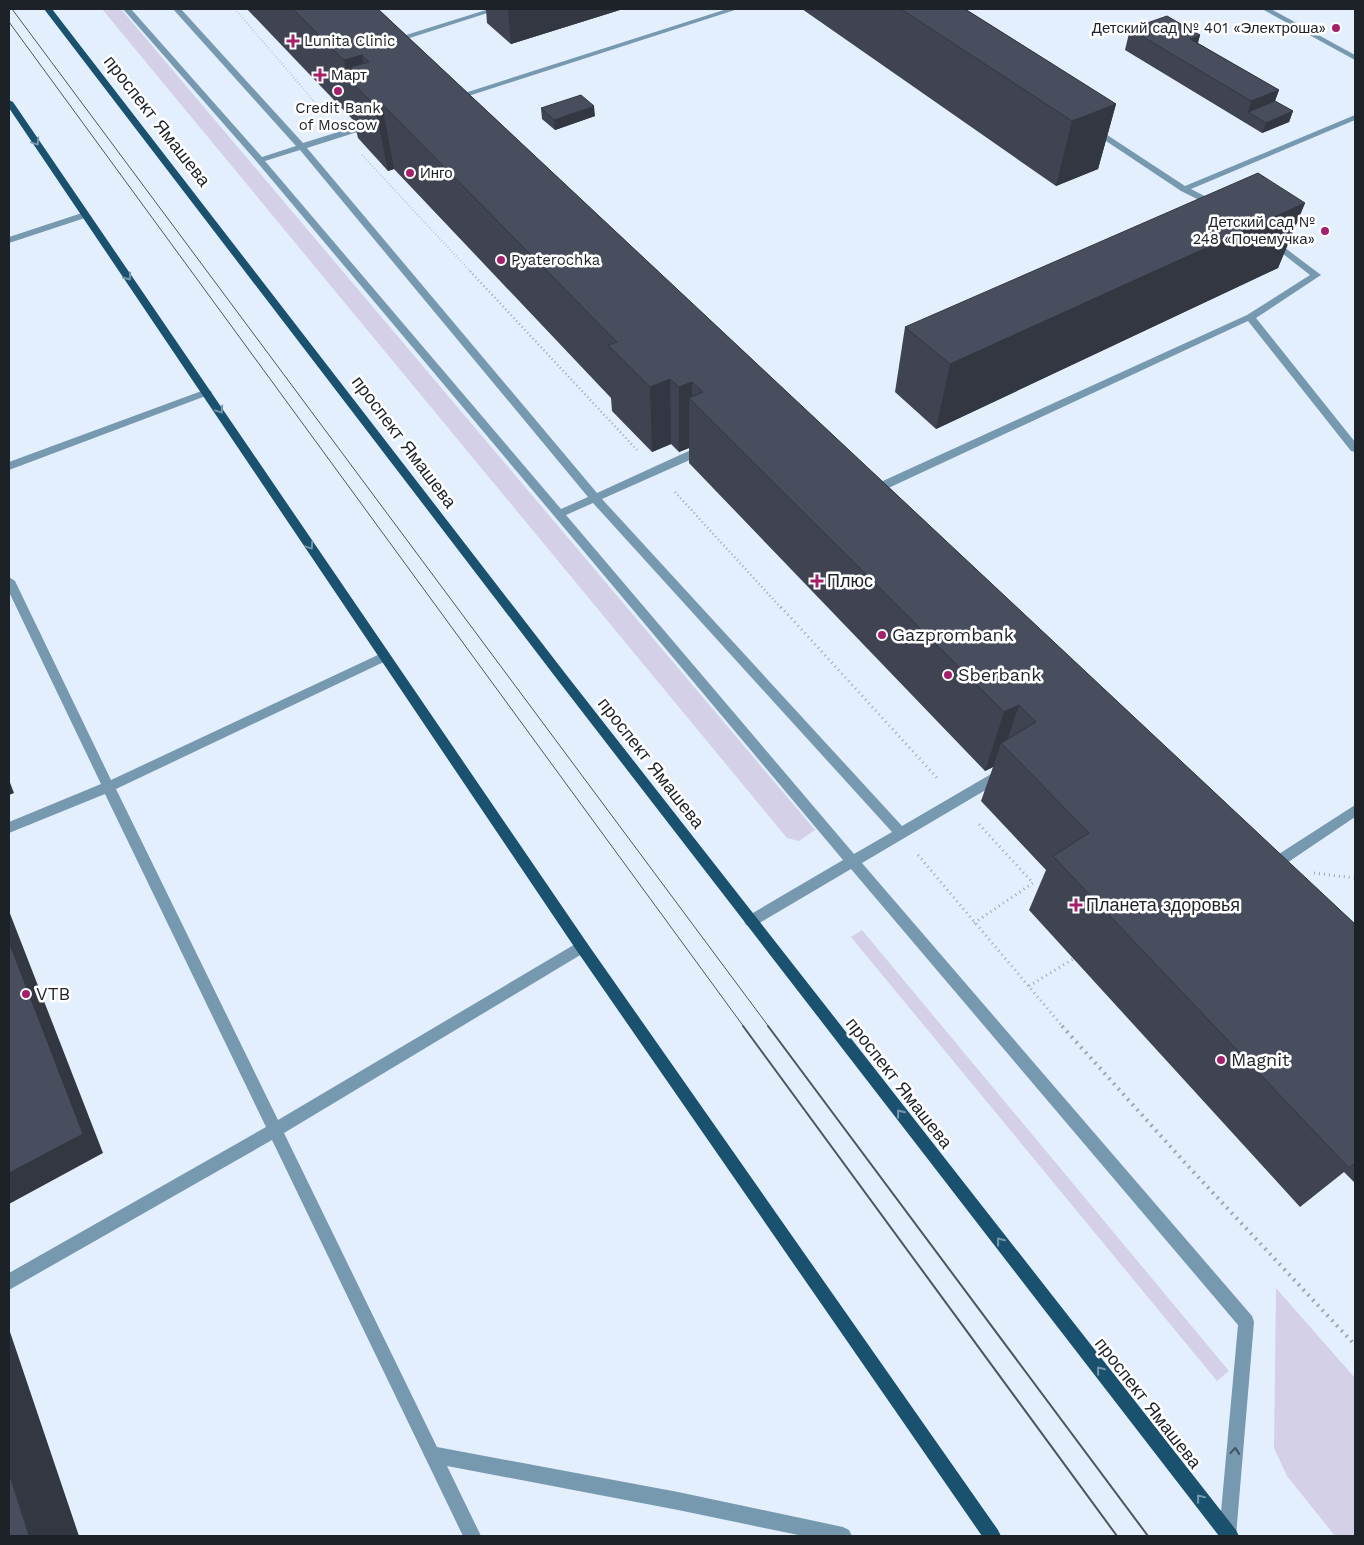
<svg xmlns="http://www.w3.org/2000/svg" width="1364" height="1545" font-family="'Work Sans',sans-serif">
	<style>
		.green { fill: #d4d0e7 }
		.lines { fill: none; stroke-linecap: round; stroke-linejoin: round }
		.path-far3 { stroke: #9ea7b3; stroke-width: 2; stroke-dasharray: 0.5 2.5; stroke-linecap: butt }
		.path-far2 { stroke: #9ea7b3; stroke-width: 2.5; stroke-dasharray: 1 3; stroke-linecap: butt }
		.path-far1 { stroke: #9ea7b3; stroke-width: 3; stroke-dasharray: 1 4; stroke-linecap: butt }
		.path { stroke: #9ea7b3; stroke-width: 4; stroke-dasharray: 2 5; stroke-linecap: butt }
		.lane { fill: #7799af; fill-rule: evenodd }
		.primary { fill: #19516f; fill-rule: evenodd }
		.tram-far1 { stroke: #4e555d; stroke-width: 1 }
		.tram { stroke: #4e555d; stroke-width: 2 }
		.wall { fill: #3f4352 }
		.shaded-wall { fill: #333742 }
		.building { fill: #494e5f; stroke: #333742 }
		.oneway { stroke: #7597a9 }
		.oneway2 { stroke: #40525e }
		.poi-dot { fill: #a5206b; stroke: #fff; stroke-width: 2 }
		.labels { text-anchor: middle; stroke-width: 5; stroke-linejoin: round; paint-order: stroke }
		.far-poi-label { font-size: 15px; fill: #1c2228; stroke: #fff; text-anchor: start }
		.street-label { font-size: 18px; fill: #1c2228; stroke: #fff }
		.poi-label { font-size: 18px; fill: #1c2228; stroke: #fff; text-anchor: start }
	</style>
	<rect width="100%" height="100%" fill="#e4effe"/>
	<path class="green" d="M102,9h19l694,821 -16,11 -12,-3z
		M862,930l367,441 -12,10 -366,-444z
		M1276,1288l79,90v158h-20l-48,-60 -13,-28z"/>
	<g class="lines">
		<path class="path-far3" d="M235,9l89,104
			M362,155l109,117"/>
		<path class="path-far2" d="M470,271l167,179
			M675,492l107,117"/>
		<path class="path-far1" d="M781,607l158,173
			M918,855l145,172
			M1314,873l41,5
			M974,923l59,-40 -56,-61
			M1029,986l44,-27"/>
		<path class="path" d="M1062,1026l125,139 168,180"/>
		<path class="lane" d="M123,9h8l131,148 34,-11 -123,-137h8l122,134 64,-20h6v4l-66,21 290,345 96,-44h8l1,3 -1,3 -99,44 300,327 96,-56 4,-1 4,1 2,4 -2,4 -144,85 390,453 2,6 -18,214h-16l-1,-2 19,-209 -387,-456 -95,56 -5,2 -5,-2 -2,-4 2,-4 97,-57 -586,-698zM300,150l288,347 -27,12 -296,-348zM593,503l299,329 -38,22 -288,-339z
			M489,9h11l-106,34 -7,-2z
			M727,9h11l-282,91 -7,-2z
			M1262,9h9l84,46v5z
			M1355,115v5l-164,69 27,14 1,2 -4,3 -34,-17 -93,-62 7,-2 90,59z
			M85,212l4,3 -1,2 -79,26v-6z
			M1272,238l49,37 -65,43 99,124v10l-4,-1 -103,-130 -366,170h-8l-1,-3 1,-3 373,-170 63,-40 -41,-32v-4z
			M207,389l5,3 -1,2 -202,76v-8z
			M9,577l6,4 96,199 269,-126h8l2,3 -2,3 -272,129 162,331 299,-177 5,-2 5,2 2,4 -2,4 -303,182 153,314 241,45 165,35 6,3 3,6h-49l-125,-26 -231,-44 34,70h-18l-191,-396 -263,150v-17l257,-146 -161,-333 -96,39v-11l92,-38 -92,-192z
			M1355,805v12l-80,54 -5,2 -5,-2 -2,-4 2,-4z"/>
		<path class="primary" d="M44,9h8l516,668 668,853 3,6h-20l-659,-853z
			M9,100l4,2 574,841 411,587 3,6h-19l-405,-585 -568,-843z"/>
		<path class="tram-far1" d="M12,9l757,1018
			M9,22l735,1005"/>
		<path class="tram" d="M743,1026l374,510
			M768,1026l380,510"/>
	</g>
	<path class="wall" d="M247,9h131l977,915v259l-11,-11 -44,35 -271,-297 17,-40 -65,-69 12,-34 -8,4 -296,-308v-15l-10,4 -8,-8 -19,8 -40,-41 -1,-13 -217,-229 -6,2 -30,-33 -4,-17z
		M486,9h137l-112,35 -24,-21z
		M802,9h163l151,95 -18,65 -42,17z
		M1130,29l70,6 -2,8 81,47 -4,11 18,10 -4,11 -27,11 -137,-83z
		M541,108l54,8 -40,14 -13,-11z
		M1305,203l-27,65 -342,161 -41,-37 10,-65z"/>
	<path class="shaded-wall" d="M508,9h115l-112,35z
		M1200,35l-6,21 -4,-17z
		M362,55l9,46 -17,-31 -3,-3 4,17 -7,-7 -4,-17z
		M1279,90l-8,21 -23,1 3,-11z
		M382,104l12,65 -6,2 -13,-65z
		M1116,104l-18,65 -42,17 16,-65z
		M594,106l1,10 -40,14 -1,-10z
		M1293,111l-4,11 -27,11 4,-10z
		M1305,203l-27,65 -342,161 14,-65z
		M670,379l1,65 -19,8 -2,-65z
		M692,382v19l-3,-3v50l-10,4v-65z
		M1019,705l-14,42 -4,-4 -8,24 -8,4 19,-59z
		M9,780l5,13 -5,2z
		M9,911l94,242 -94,51z
		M9,1329l70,207h-50l-20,-62z"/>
	<path class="building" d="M293,9h85l977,915v239l-6,5 -296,-312 36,-23 -88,-90 35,-21 -17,-17 -15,7 -315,-314 14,-6 -11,-10 -13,5 -9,-8 -20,8 -42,-42 9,-3 -235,-238 -7,2 -31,-32 10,-4 -3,-3 18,-5 -7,-7 -18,5z
		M901,9h64l151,95 -44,17z
		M1167,16l33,19 -10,4 89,51 -28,11 -121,-72z
		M581,95l13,11 -40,14 -13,-12z
		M1275,101l18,10 -27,12 -18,-11z
		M1258,173l47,30 -355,161 -45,-37z
		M9,942l74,192 -74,39z
		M9,1474l20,62h-20z"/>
	<defs><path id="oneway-chevron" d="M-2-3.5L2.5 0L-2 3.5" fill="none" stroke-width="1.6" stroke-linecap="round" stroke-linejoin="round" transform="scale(1.25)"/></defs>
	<g class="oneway">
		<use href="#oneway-chevron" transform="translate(36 142) rotate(56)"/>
		<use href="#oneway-chevron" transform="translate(128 277) rotate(55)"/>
		<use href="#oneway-chevron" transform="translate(220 410) rotate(56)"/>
		<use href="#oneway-chevron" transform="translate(310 546) rotate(56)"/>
		<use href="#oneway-chevron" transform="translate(900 1113) rotate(-128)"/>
		<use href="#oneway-chevron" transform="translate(1000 1241) rotate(-128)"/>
		<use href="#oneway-chevron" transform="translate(1100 1370) rotate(-128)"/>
		<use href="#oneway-chevron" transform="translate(1200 1498) rotate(-128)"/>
	</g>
	<use class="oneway2" href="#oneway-chevron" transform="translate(1235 1451) rotate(-85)"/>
	<g class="poi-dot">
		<circle cx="1336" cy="28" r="5"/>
		<path d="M290.5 33.5h5v5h5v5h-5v5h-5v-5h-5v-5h5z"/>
		<path d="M317.5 67.5h5v5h5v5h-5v5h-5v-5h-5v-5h5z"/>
		<circle cx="338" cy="91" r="5"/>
		<circle cx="410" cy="173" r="5"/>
		<circle cx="1325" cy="231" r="5"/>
		<circle cx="501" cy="260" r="5"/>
		<path d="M814.5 573.5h5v5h5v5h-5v5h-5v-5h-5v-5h5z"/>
		<circle cx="882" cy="635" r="5"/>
		<circle cx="948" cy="675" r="5"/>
		<path d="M1073.5 897.5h5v5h5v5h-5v5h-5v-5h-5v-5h5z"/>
		<circle cx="26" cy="994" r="5"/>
		<circle cx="1221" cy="1060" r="5"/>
	</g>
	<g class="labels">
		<g class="far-poi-label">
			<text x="1326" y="33" text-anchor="end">Детский сад № 401 «Электроша»</text>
			<text x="304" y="46">Lunita Clinic</text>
			<text x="331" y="80">Март</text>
			<text x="338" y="113" text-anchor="middle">Credit Bank<tspan x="338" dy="17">of Moscow</tspan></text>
			<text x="420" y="178">Инго</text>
			<text x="1315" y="227" text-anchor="end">Детский сад №<tspan x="1315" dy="17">248 «Почемучка»</tspan></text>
			<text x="511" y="265">Pyaterochka</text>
		</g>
		<g class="street-label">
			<text transform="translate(157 121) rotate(52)" y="6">проспект Ямашева</text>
			<text transform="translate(404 442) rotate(53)" y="6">проспект Ямашева</text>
			<text transform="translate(651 763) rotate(52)" y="6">проспект Ямашева</text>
			<text transform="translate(899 1083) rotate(52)" y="6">проспект Ямашева</text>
			<text transform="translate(1148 1403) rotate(52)" y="6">проспект Ямашева</text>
		</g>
		<g class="poi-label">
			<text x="827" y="587">Плюс</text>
			<text x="892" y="641">Gazprombank</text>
			<text x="958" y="681">Sberbank</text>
			<text x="1086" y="911">Планета здоровья</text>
			<text x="36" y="1000">VTB</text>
			<text x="1231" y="1066">Magnit</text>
		</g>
	</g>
	<rect width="1364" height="1545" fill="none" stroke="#1c2228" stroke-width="20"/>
</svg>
